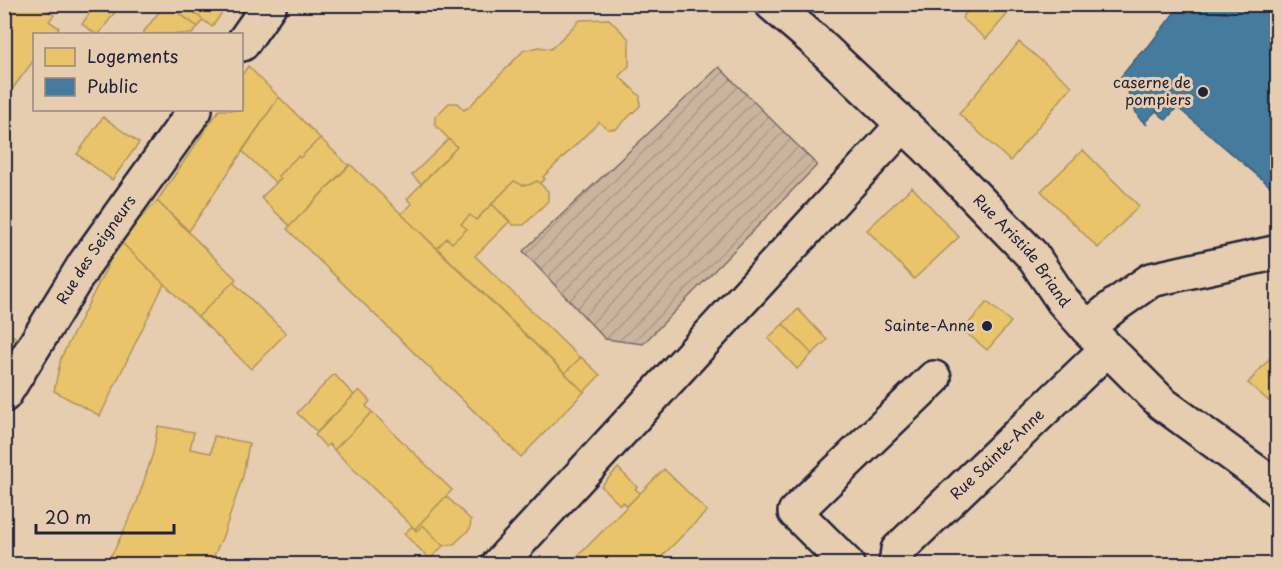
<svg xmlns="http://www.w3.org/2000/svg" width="1282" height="569" font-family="'Playpen Sans',sans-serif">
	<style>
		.garden { fill: url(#garden-furrows); stroke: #766b6c; stroke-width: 1.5 }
		.homes { fill: #e9c46a; stroke: #ad935c; stroke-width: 1.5 }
		.public { fill: #457b9d; stroke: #3a6080; stroke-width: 1.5 }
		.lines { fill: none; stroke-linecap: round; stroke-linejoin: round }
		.minor-casing { stroke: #22223b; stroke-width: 38 }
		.major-casing { stroke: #22223b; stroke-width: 38 }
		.minor { stroke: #e7cdaf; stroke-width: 33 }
		.major { stroke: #e7cdaf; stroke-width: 33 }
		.poi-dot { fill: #22223b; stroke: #e7cdaf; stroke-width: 2 }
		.labels { text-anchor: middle; stroke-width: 6; stroke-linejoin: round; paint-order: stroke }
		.poi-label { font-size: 15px; fill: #22223b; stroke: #e7cdaf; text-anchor: end }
		.street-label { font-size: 15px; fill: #22223b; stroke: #e7cdaf }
	</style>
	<defs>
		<pattern id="garden-furrows" width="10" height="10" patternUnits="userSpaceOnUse" patternTransform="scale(1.5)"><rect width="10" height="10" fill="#cab49e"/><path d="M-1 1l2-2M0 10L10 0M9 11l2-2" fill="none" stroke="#ad9a89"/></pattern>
	</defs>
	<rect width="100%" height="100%" fill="#e7cdaf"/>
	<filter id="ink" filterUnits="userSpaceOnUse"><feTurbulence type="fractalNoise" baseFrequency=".0167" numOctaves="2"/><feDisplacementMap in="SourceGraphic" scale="12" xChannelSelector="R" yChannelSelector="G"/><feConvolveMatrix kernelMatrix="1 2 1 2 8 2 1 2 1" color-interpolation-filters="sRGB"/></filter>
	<g filter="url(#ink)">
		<path class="garden" d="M719,67l98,98 -174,179 -38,-5 -82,-88z"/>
		<path class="homes" d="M4,4h36l14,11 -5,6 10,7 -5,6h-20v26l-30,40z
			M96,4h25l-22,30h-3l-14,-10z
			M165,4l33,23 -6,7h-50z
			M167,4h16l20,16 -5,7z
			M183,4h45l-16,23z
			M973,4h43l-30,35 -24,-21z
			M609,19l20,20v27l-10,10 21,20v10l-24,23h-8l-9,-7 -56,55 2,2 -5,4 -3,-2 -8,4h-7l-8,-4 -38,39 -6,-5 -9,9 6,5 -15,14 -5,-5 -10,10 -36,-34 11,-10 -5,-5 50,-52 -22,-22v-8l14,-14h8l7,7 5,-3 56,-58 1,1 13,-3 12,2 29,-29z
			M1019,42l53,44 -62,75 -51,-47z
			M248,66l31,31 -90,134 -32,-30 62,-91h23v-35z
			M279,97l41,41 -20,20 -2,-2 -20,20 3,2 -5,5 -34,-32z
			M103,117l36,26 -27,37 -35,-26z
			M320,138l29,28 -59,60 -29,-28 20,-20 -3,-2 20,-20 2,2z
			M449,139l8,8 -36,37 -9,-9z
			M1083,150l56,56 -41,42 -57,-57z
			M350,164l234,228 -63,65 -234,-228z
			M514,181l8,4h7l8,-4 11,10v10l-24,24h-11l-21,-21z
			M912,187l47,50 -45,42 -47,-49z
			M157,201l79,78 -38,38 -79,-77z
			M492,204l18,17 -35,35 105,102 -15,15 -128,-125 10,-10 5,5 15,-14 -6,-5 9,-9 6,5z
			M120,241l44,43 -64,132 -46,-25 7,-33z
			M233,282l53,51 -35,36 -53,-52z
			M987,302l24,20 -24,28 -24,-20z
			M798,309l29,31 -15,14 -29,-30z
			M783,324l29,30 -15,15 -29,-31z
			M4,330l17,11 -17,27z
			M1278,349v60l-30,-26z
			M581,357l19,18 -16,17 -19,-19z
			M334,374l20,21 -37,37 -20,-19z
			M359,390l11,11 -4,5 6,6 -38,38 -5,-6 -3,3 -11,-12z
			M372,412l80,78 -37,39 -81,-79z
			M158,426l36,6 -4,17 21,4 3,-17 35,7 -6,33 -20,60 -13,28h-105l10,-15 22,-47 16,-49z
			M618,468l19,19 -2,2 5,4 -13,13 -4,-4 -3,3 -19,-19z
			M664,469l43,42 -53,53h-84z
			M446,496l25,24 -1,9 -16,15 -11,2 -20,-21 -7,6 -1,-2z
			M423,525l20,21 -13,13 -26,-25 8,-8 4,5z
			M1182,555l8,9h-20z"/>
		<path class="public" d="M1181,4h89l8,7v169l-7,7 -94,-80 -11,13 -10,-9 -11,11 2,3 -8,-7 -6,-11 -7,-21 -8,-6 24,-29 2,1z"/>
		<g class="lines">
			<g class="minor-casing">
				<g id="minor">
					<path d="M242,44l28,-40"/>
					<path d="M1087,328l27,-22 37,-26 127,-28"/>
					<path id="s1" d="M4,395l82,-133 109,-152"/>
					<path d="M499,564l404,-439"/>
					<path d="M847,564l-52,-52 139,-134"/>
					<path id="s2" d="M896,564l2,-14 209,-201"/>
				</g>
			</g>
			<g class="major-casing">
				<g id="major">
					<path id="s3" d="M772,4l42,36 113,107 105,108 31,46 24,27 76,76 100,73 15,13"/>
				</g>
			</g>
			<use href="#minor" class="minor"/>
			<use href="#major" class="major"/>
		</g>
	</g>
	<g class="poi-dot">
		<circle cx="1203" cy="92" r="6"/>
		<circle cx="987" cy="326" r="6"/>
	</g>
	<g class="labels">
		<g class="poi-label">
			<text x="1191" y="88">caserne de<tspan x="1191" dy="17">pompiers</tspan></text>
			<text x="975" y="331">Sainte-Anne</text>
		</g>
		<g class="street-label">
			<text dy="5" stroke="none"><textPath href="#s1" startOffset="172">Rue des Seigneurs</textPath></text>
			<text dy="5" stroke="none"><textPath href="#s3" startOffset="352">Rue Aristide Briand</textPath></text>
			<text dy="5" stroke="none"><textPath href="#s2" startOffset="152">Rue Sainte-Anne</textPath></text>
		</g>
	</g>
	<rect width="1282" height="569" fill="none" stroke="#e7cdaf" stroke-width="24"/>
	<rect x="12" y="12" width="1258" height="545" fill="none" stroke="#22223b" stroke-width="2" filter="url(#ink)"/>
	<rect x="33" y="33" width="210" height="78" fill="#e7cdaf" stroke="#988981" stroke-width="1.5"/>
	<rect x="45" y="48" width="30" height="18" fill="#e9c46a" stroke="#988981" stroke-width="1.5"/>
	<text x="87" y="63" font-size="18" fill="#22223b">Logements</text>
	<rect x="45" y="78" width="30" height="18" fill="#457b9d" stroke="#988981" stroke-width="1.5"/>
	<text x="87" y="93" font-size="18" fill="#22223b">Public</text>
	<path d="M36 524v9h138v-9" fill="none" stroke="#22223b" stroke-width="3"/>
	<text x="45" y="524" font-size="18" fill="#22223b" stroke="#e7cdaf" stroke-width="4.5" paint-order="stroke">20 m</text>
</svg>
